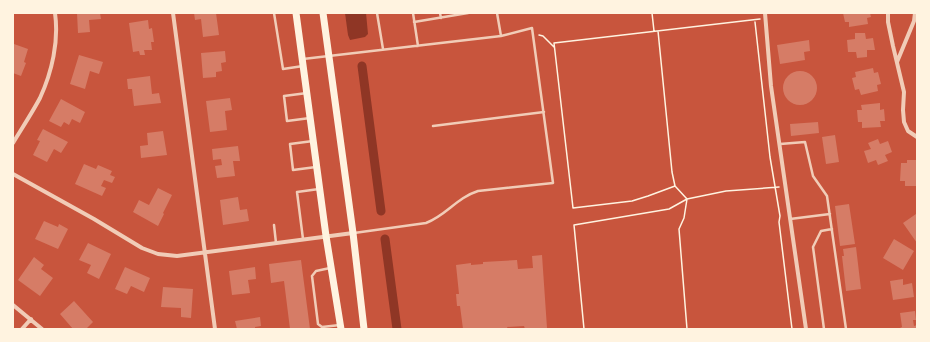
<svg xmlns="http://www.w3.org/2000/svg" width="930" height="342" font-family="Signika,sans-serif">
	<style>
		.water { fill: #8f3625 }
		.lines { fill: none; stroke-linecap: round; stroke-linejoin: round }
		.canal { stroke: #8f3625; stroke-width: 9 }
		.building { fill: #d67c66 }
		.path { stroke: #fff3e0; stroke-width: 1.5 }
		.service { stroke: #f1ccb7; stroke-width: 2.5 }
		.minor { stroke: #f1ccb7; stroke-width: 4 }
		.secondary { stroke: #fff3e0; stroke-width: 7 }
	</style>
	<rect width="100%" height="100%" fill="#c8553d"/>
	<path class="water" d="M345,13h21l2,21 -3,3 -15,3 -2,-5z"/>
	<g class="lines">
		<path class="canal" d="M362,66l19,145
			M385,239l12,90"/>
	</g>
	<path class="building" d="M77,13h23l1,6 -12,1 1,12 -12,1z
		M194,13h22l3,22 -16,2 -2,-18 -6,1z
		M843,13h27l1,4 -4,1 1,6 -19,3v-5h-4z
		M148,20l1,9 3,-1 2,14h-3l1,8h-8l1,5h-5l-1,-4 -6,1 -4,-29z
		M855,33h10l1,6 7,-1 2,12h-8v7l-10,1 -1,-6h-8l-1,-12 8,-1z
		M809,40l1,11 -6,1 1,8 -25,4 -3,-19z
		M14,44l14,5 -4,13 2,1 -5,13 -8,-3z
		M225,51l1,11 -5,1 1,8 -6,1v5l-13,1 -2,-25z
		M79,55l24,7 -4,12 -9,-3 -5,18 -15,-5z
		M873,68l1,5 4,-1 3,12 -4,1 1,6 -17,4 -2,-6 -4,1 -3,-12 4,-1 -1,-5z
		M783 88a17 17 0 1 1 34 0a17 17 0 1 1-34 0Z
		M150,76l2,18 7,-1 2,10 -27,3 -2,-17h-4l-1,-10z
		M230,98l2,12 -7,1 2,19 -17,2 -4,-31z
		M61,99l24,13 -5,11 -8,-4 -3,6 -5,-3 -3,5 -12,-6z
		M880,103v7l4,-1 1,12h-5l1,6 -19,1v-6h-4l-1,-12h5l-1,-5z
		M818,122l1,11 -28,3 -1,-12z
		M43,129l25,13 -7,11 -7,-4 -7,13 -14,-7 7,-14 -3,-1z
		M163,131l4,24 -26,3 -1,-12 8,-1 -1,-12z
		M835,135l4,27 -13,2 -4,-27z
		M878,139l2,5 8,-3 4,11 -7,3 3,6 -10,4 -2,-5 -8,3 -4,-12 7,-2 -3,-6z
		M238,146l2,15h-7l2,15 -18,2 -2,-12 7,-1 -1,-6 -8,1 -1,-11z
		M907,160h10v26h-12v-5h-5l1,-18h6z
		M84,164l12,5 2,-4 14,6 -2,4 5,2 -3,6 -8,-3 -3,6 5,2 -4,8 -27,-12z
		M158,188l14,7 -9,18 1,1 -6,12 -25,-14 6,-12 10,5z
		M238,197l2,13 7,-1 2,12 -26,4 -3,-25z
		M849,204l6,40 -15,2 -5,-40z
		M916,214l1,1v28l-14,-20z
		M44,221l14,6 1,-3 9,5 -10,20 -23,-10z
		M894,239l20,12 -11,19 -20,-12z
		M88,243l23,11 -12,25 -12,-6 4,-8 -12,-5z
		M856,247l5,42 -15,2 -4,-35h2l-1,-7z
		M542,255l5,73 -22,1 -1,-3 -17,1 1,2h-45l-3,-23h-3l-1,-12h3l-3,-29 15,-2v2l12,-1v-2l34,-2 1,9 15,-1 -1,-12z
		M34,257l10,8 -3,4 12,9 -13,18 -22,-16z
		M301,260l9,69h-20l-6,-48 -13,2 -2,-19z
		M125,267l25,11 -6,14 -13,-6 -4,8 -12,-5z
		M255,267l1,12 -8,1 2,13 -18,2 -3,-24z
		M903,279v6l9,-2 2,14 -21,3 -3,-19z
		M163,287l30,2 -2,29 -10,-1v-9l-20,-1z
		M74,301l19,21 -7,7h-13l-13,-15z
		M915,311l1,9h-3l1,6 3,-1v4h-19l4,-2 -2,-14z
		M260,317l1,9 -6,1v2h-18l-2,-8z"/>
	<g class="lines">
		<path class="path" d="M652,13l2,18
			M755,22l15,135 10,59 -1,6 13,107
			M658,31l14,141 3,14 12,13 -3,19 -5,11 8,100
			M539,35l4,1 11,11
			M675,186l-27,10 -16,5 -59,7 -19,-165 206,-24
			M584,329l-10,-104 95,-16 18,-10 39,-8 53,-4"/>
		<path class="service" d="M274,13l9,56 20,-3
			M377,13l6,36
			M413,13l5,33
			M440,13l1,5
			M497,13l4,23
			M414,22l54,-9
			M303,59l198,-23 31,-8 21,155 -75,8c-22,7 -31,24 -52,32l-72,10
			M307,93l-23,3 3,25 23,-3
			M433,126l111,-14
			M313,141l-23,3 3,26 23,-3
			M780,144l25,-2 8,34 14,20 19,133
			M790,219l40,-5
			M274,225l2,18
			M303,239l-6,-47 22,-3
			M330,268l-14,3 -4,5 6,48 4,3 18,-2
			M824,329l-11,-82 8,-16 11,-2"/>
		<path class="minor" d="M173,13l42,316
			M765,13l6,73 35,243
			M888,13v9l5,24 11,46 -1,18 1,12 4,9 9,6
			M897,62l17,-41 1,-8
			M13,143c9,-15 19,-30 27,-45 12,-26 19,-57 15,-85
			M13,174l81,45 48,29 16,6 19,2 176,-23
			M13,305l29,24
			M22,329l9,-10"/>
		<path class="secondary" d="M296,13l30,223 15,93
			M323,13l30,220 11,96"/>
	</g>
	<rect width="930" height="342" fill="none" stroke="#fff3e0" stroke-width="28"/>
</svg>
